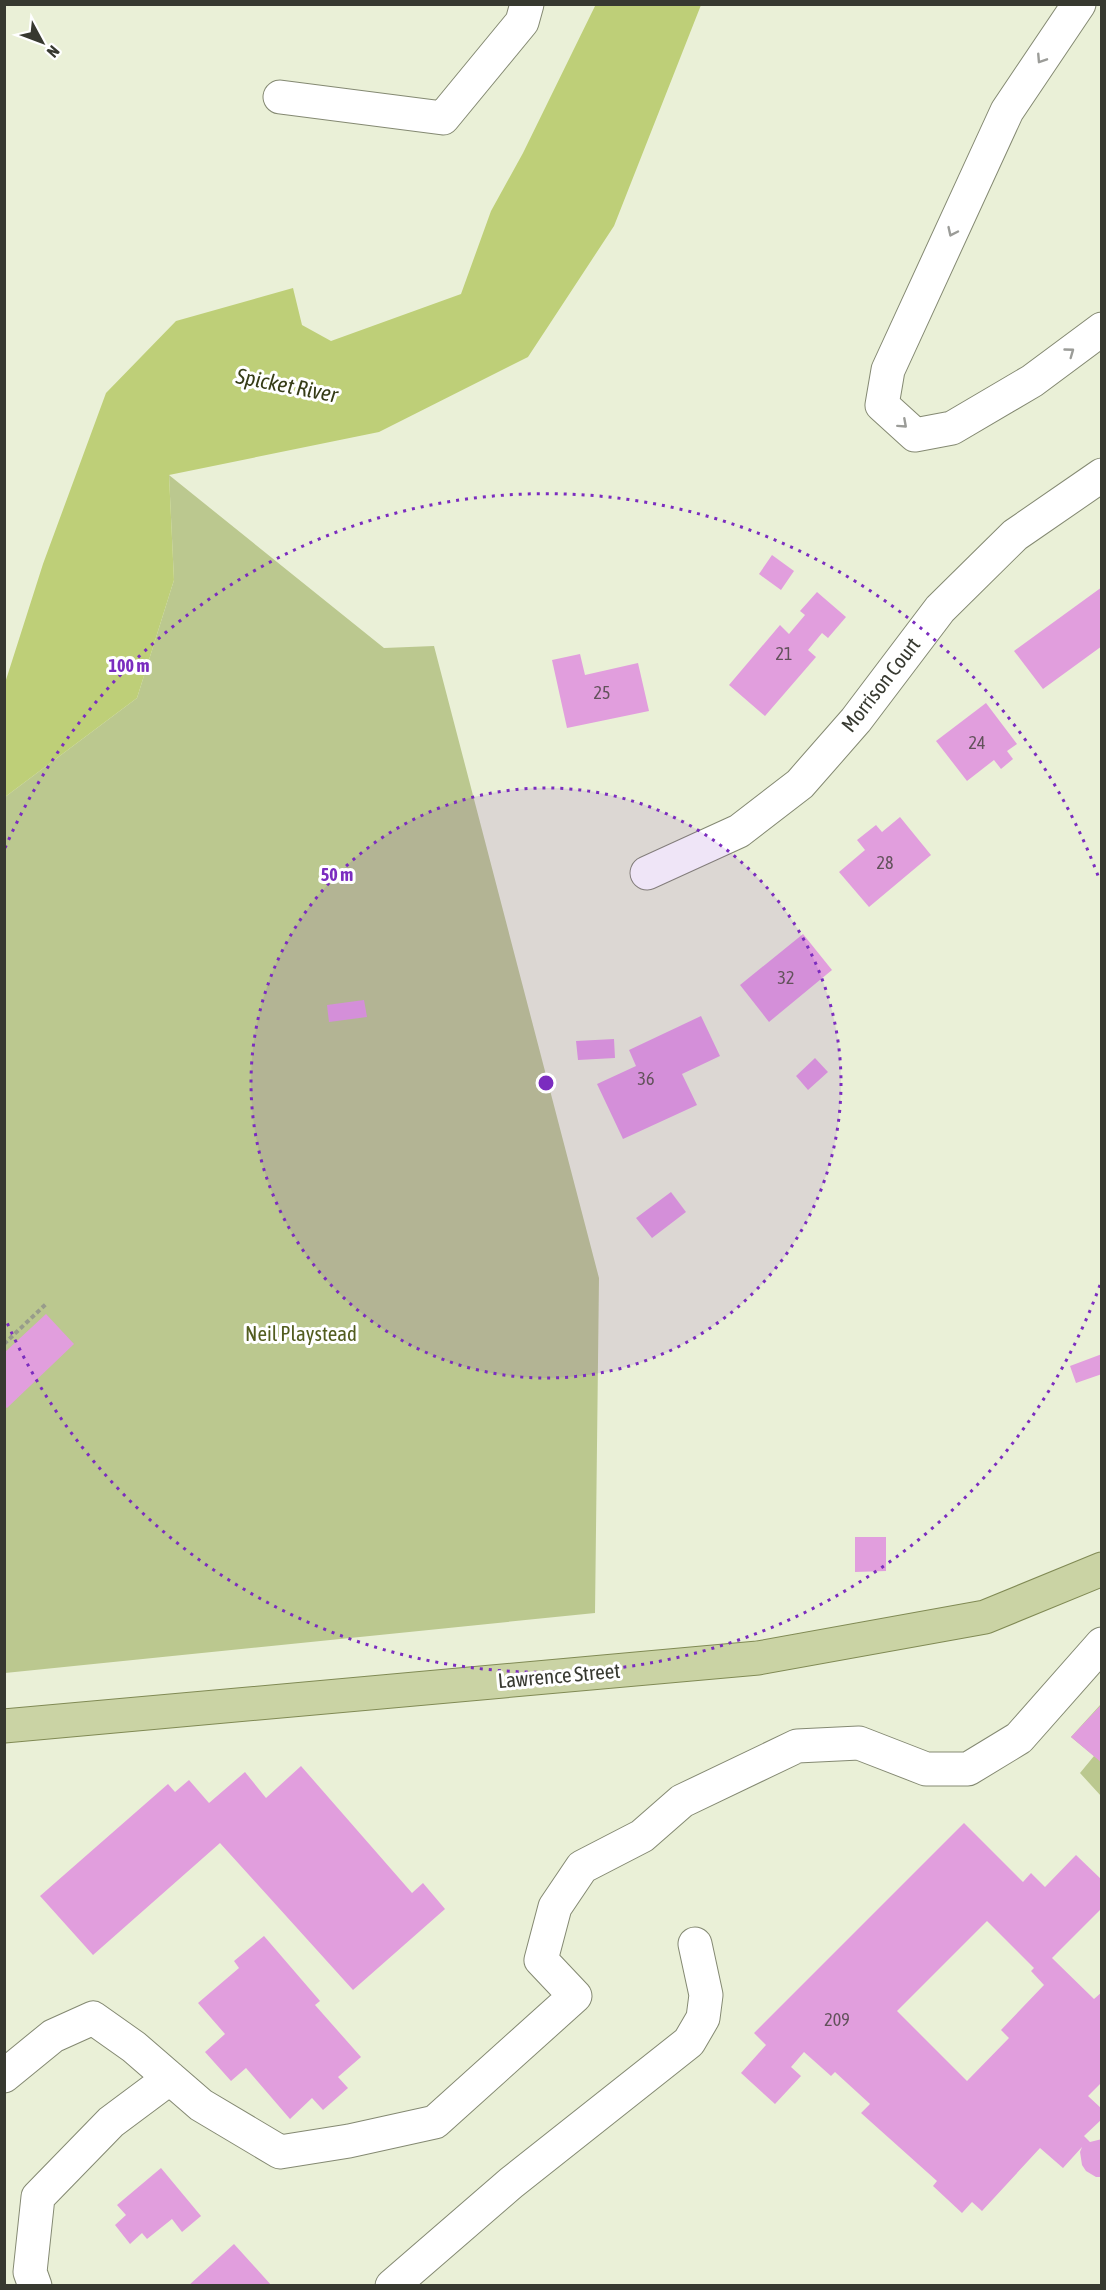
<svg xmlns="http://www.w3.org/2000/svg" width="1106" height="2290" font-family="'Asap Condensed',sans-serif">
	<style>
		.green { fill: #bbc88f }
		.water { fill: #becf78 }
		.building { fill: #e19edd; fill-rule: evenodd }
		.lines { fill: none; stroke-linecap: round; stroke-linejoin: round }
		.minor-casing { stroke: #848972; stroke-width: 35 }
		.major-casing { stroke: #808a54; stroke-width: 35 }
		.path { stroke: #989c8b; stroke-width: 4; stroke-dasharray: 4.5 3; stroke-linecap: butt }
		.minor { stroke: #fff; stroke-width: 33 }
		.major { stroke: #cad3a4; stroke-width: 33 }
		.oneway { stroke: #9b9c98 }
		.ring { fill: none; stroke: #7b2cbf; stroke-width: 3; stroke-dasharray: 3 6 }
		.labels { text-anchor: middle; stroke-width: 6; stroke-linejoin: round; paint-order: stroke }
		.number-label { font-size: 18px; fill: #62525b }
		.street-label { font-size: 21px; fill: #373930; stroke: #fff }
		.park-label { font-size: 21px; fill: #525d1f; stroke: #fff }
		.water-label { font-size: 22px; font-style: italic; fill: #363c17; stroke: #fff }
		.centre { fill: #7b2cbf; stroke: #fff; stroke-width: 3 }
		.ring-label { font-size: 18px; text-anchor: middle; font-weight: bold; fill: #7b2cbf; stroke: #fff; stroke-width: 6; stroke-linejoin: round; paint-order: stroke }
	</style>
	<rect width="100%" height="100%" fill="#eaf0d7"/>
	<path class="green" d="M169,475l215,173 50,-2 165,632 -4,335 -590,60v-876l132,-99 37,-118z
		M1101,1704v92l-21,-23 14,-17 -23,-19z"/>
	<path class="water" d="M596,4l105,1 -87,221 -86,131 -149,75 -210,43 5,105 -37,118 -132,99v-114l38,-119 63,-171 70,-72 117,-33 9,37 29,16 130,-47 30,-83 32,-58z"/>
	<path class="building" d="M772,555l22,16 -13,19 -22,-16z
		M1102,587v59l-59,43 -29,-38z
		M817,592l29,25 -18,21 -6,-5 -14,17 8,7 -51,59 -36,-31 51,-60 9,9 16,-19 -5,-4z
		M580,654l5,21 53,-12 11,48 -82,17 -15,-68z
		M986,703l31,41 -10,7 6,8 -12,10 -7,-9 -27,21 -31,-40z
		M900,817l31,38 -62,52 -30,-35 26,-22 -8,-10 19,-15 6,7z
		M803,934l29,36 -63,52 -29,-37z
		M364,1000l3,17 -38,5 -2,-17z
		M701,1016l19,40 -38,18 15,31 -74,34 -26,-55 39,-18 -7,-16z
		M614,1039l1,19 -37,2 -2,-19z
		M815,1058l13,14 -20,18 -12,-14z
		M671,1192l15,20 -34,26 -16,-20z
		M46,1314l28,30 -67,64 -3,-2v-53z
		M1102,1354v20l-26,9 -6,-17z
		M855,1537h31v34l-31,1z
		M1102,1704v59l-31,-26z
		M301,1766l111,127 11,-10 22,26 -92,81 -133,-147 -127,112 -53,-59 128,-112 7,8 14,-12 20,23 36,-31 21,26z
		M964,1823l59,59 8,-9 14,14 31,-32 26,25v28l-50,50 42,41 8,-7v90l-14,14 14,13v10l-18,17 6,6 12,-3v38h-6l-10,-6 -4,-6 -2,-13 2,-5 -19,21 -23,-20 -58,63 -10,-9 -10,11 -29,-27 4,-5 -76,-68 9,-9 -35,-32 -4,4 -27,-24 -13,15 10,9 -26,28 -34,-31 25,-28 -12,-12zM987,1921l47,47 -3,3 13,14 -43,45 8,8 -42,43 -70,-70z
		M264,1936l56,65 -5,4 46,52 -23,20 10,11 -25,22 -11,-12 -22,21 -44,-51 -15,13 -26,-29 20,-18 -27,-31 41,-35 -5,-7z
		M161,2168l40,48 -19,16 -10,-13 -25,20 -5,-6 -12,11 -15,-19 11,-10 -9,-10z
		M234,2244l38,42h-84z"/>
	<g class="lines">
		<g class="minor-casing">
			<path id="minor" d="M1079,4l-72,107 -119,259 -6,35 33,30 37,-7 80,-47 70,-52
				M280,97l163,21 79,-96 5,-18
				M647,873l92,-42 61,-47 56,-64 84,-111 75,-74 87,-60
				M4,2076l49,-40 40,-18 41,29 67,58 79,47 69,-11 86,-19 140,-126 -34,-36 14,-53 27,-40 60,-31 40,-35 115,-55 62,-3 67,26h42l51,-31 83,-94
				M35,2286l-5,-14 8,-75 73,-75 59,-44
				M392,2286l119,-103 178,-141 14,-24 3,-23 -11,-51"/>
		</g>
		<g class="major-casing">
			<path id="major" d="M4,1726l754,-68 227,-41 117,-48"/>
		</g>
		<path class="path" d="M4,1344l42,-40"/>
		<use href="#minor" class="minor"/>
		<use href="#major" class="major"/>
	</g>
	<defs><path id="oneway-chevron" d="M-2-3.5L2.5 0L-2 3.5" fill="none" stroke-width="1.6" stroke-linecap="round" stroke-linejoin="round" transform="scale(1.5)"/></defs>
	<g class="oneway">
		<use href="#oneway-chevron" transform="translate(1041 59) rotate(123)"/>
		<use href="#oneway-chevron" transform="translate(952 232) rotate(115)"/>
		<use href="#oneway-chevron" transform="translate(1070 352) rotate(-36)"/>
		<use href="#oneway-chevron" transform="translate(903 424) rotate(42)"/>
	</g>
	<circle cx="546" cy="1083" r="295" fill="#7b2cbf" fill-opacity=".12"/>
	<g class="ring">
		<circle cx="546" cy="1083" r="295"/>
		<path d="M1100 1285A590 590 0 0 1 5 1318M5 848A590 590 0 0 1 1100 881"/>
	</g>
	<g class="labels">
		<g class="number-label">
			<text x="784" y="660">21</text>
			<text x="602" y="699">25</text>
			<text x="977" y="749">24</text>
			<text x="885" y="869">28</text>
			<text x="786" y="984">32</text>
			<text x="646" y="1085">36</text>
			<text x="837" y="2026">209</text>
		</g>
		<g class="street-label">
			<text transform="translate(881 685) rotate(-52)" y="7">Morrison Court</text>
			<text transform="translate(559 1676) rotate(-5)" y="7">Lawrence Street</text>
		</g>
		<g class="park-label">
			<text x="301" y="1341">Neil Playstead</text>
		</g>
		<g class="water-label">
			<text transform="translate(287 385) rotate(11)" y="8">Spicket River</text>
		</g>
	</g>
	<circle cx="546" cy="1083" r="9" class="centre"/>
	<g class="ring-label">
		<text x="129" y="672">100 m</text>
		<text x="337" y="881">50 m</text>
	</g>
	<rect width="1106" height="2290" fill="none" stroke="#373930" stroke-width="12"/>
	<g transform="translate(42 42) rotate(131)" stroke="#ffffff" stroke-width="4.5" paint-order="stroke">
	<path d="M0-4.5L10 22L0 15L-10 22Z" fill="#373930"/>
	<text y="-9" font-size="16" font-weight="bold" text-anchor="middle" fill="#373930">N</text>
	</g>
</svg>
